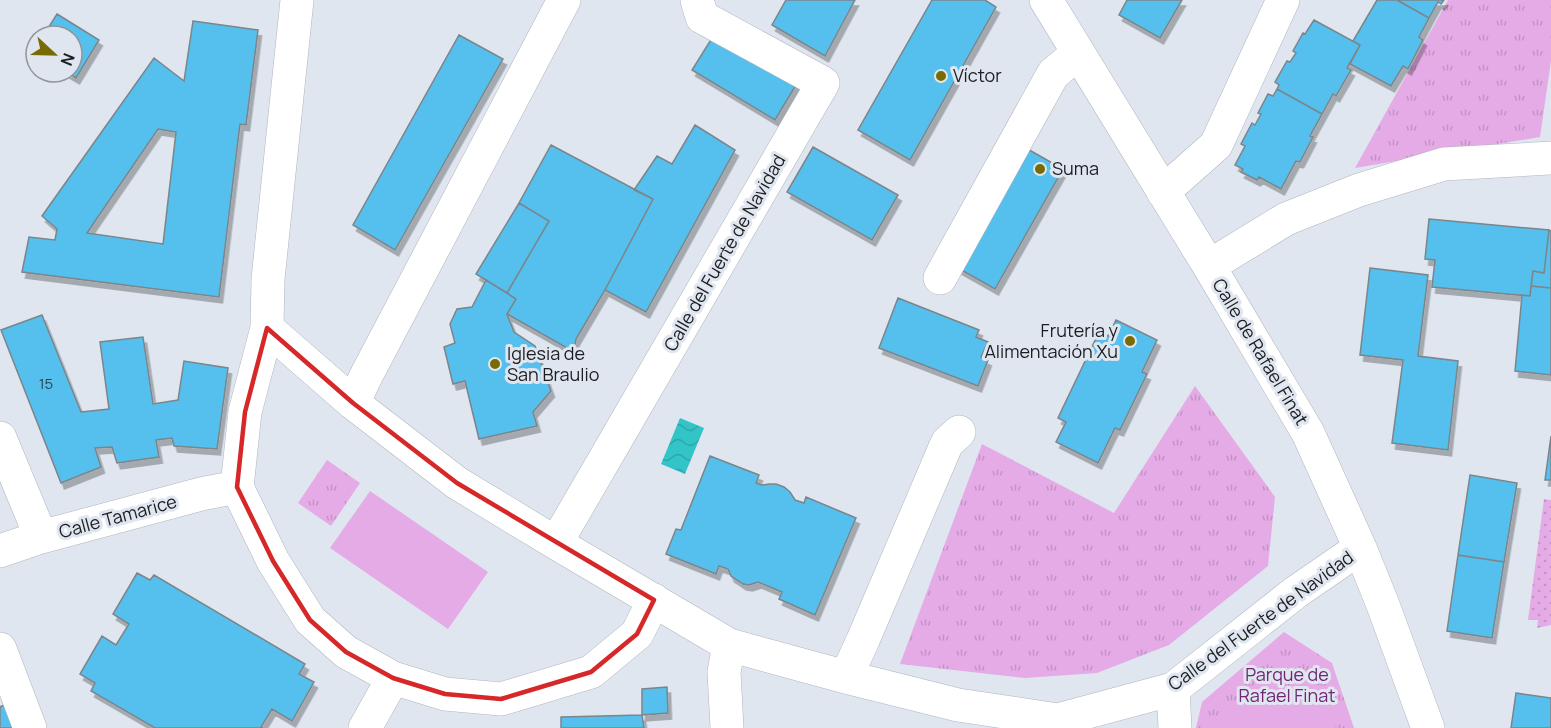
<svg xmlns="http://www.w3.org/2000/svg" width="1551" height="728" font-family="Manrope,sans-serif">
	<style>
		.grass { fill: url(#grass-tufts) }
		.garden { fill: url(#garden-dots) }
		.pitch { fill: #e5abe6 }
		.water { fill: url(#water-waves) }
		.building { fill: #54bfed; stroke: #7c858a; stroke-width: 1.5; fill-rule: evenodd; filter: url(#shadow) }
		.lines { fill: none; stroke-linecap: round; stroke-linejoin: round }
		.minor-casing { stroke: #b0b5be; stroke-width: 34 }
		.minor { stroke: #fff; stroke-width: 33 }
		.marked { fill: none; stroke: #d62828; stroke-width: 4.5; stroke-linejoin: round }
		.poi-dot { fill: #786b04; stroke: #e0e6ef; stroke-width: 2 }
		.labels { text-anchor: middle; stroke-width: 6; stroke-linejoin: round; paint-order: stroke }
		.number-label { font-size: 15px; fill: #294653 }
		.poi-label { font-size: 18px; fill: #1b1d20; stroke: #e0e6ef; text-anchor: start }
		.street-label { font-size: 18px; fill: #1b1d20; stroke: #e0e6ef }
		.park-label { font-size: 18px; fill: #702575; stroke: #e0e6ef }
	</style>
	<defs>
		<pattern id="grass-tufts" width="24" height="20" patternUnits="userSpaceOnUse" patternTransform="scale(1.5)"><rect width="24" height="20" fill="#e5abe6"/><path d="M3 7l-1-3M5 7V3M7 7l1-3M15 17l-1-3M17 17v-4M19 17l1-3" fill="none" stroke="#c493c5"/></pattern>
		<pattern id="garden-dots" width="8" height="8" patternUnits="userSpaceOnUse" patternTransform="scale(1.5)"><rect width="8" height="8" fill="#e5abe6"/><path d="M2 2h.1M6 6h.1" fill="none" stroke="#c493c5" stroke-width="1.8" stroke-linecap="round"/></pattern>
		<pattern id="water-waves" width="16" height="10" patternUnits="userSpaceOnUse" patternTransform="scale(1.5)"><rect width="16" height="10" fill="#32c4c7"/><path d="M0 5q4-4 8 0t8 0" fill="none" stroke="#2ca8ab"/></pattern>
		<filter id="shadow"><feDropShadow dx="3.5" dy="6" stdDeviation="0" flood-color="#0004"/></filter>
	</defs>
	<rect width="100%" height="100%" fill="#e0e6ef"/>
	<path class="grass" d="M1448,0h103v61l-11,76 -185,31z
		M1195,386l80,111 -7,69 -99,79 -72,28 -72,5 -125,-14 82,-220 132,69z
		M327,460l33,23 -29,43 -33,-23z
		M1284,632l48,31 22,65h-158l6,-26z"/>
	<path class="garden" d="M1544,499l7,1v125l-14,3 1,-8h-10z"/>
	<path class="pitch" d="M370,491l118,81 -40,57 -118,-81z
		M1287,690c22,6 42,14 49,38h-110c15,-28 30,-35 61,-38z"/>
	<path class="water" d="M680,418l24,10 -19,46 -24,-10z"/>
	<path class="building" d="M786,0h69l-30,56 -53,-31z
		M932,0h53l11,7 -86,153 -52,-30z
		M1127,0h55l-22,38 -41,-23z
		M1377,0h20l32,18 -10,19 4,3 -15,29 -5,-3 -12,20 -41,-22 10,-19 -7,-4z
		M1397,0h47l-3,4 -3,-2 -9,16z
		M57,14l42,26 -23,38 -10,-6h6v-36h-29z
		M1314,20l46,25 -13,23 4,2 -15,26 -3,-2 -11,20 -45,-25 2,-4 -4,-3 12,-21 3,1 6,-9 -3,-2 10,-18 2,1z
		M193,21l65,9 -12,95 -6,-1 -21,173 -197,-25 7,-35 26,3 2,-11 -15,-13 112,-158 30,23zM158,129l18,3 -13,112 -76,-11z
		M717,30l82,50 -24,40 -83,-50z
		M459,35l44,24 -108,191 -42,-25z
		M1277,89l45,25 -12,22 3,1 -13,25 -4,-1 -15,28 -22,-12 -2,3 -16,-8 2,-3 -8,-4 10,-19 -4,-2 11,-21 3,2 6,-11 -3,-1 10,-19 5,2z
		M695,125l40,25 -89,162 -41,-22 48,-91 -19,-9 23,-34 15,8z
		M551,145l102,54 -48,91 -29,49 -2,13 -67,-38 9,-15 -9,-6 42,-72 -30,-18z
		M813,147l85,48 -26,45 -85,-48z
		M1024,147l39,22 -68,120 -39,-22z
		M519,203l30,18 -42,72 -31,-19z
		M1429,219l120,11 -5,43 -11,-2 -3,25 -98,-9 3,-27 -10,-1z
		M1549,230l2,1v57l-20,-2 2,-15 11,2z
		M1370,268l58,7 -10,81 40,5 -10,89 -56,-7 11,-83 -43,-5z
		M486,280l30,19 -9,15 7,18 21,14 16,45 -18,21 4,14 -58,13 -14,-58 -12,3 -9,-37 11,-4 -5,-19 7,-15 15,-2z
		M1531,286l20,2v87l-36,-4 7,-76 8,1z
		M898,298l81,32 -3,7 12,5 -7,15 7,3 -10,26 -99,-38z
		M42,315l39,97 28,-3 -9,-67 43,-5 10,67 25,-4 6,-39 44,7 -11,81 -43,-3 -2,-8 -16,2 3,17 -42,6 -5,-16 -17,1 6,19 -40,16 -60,-153z
		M1116,320l41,20 -15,32 5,2 -27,56 -5,-2 -17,35 -42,-21 10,-20 -8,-4 41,-86 9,4z
		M1551,436v44h-6z
		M710,456l49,19 -3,8 6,2 8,-1h6l8,3 6,5 5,8 9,3 2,-6 50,21 -41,97 -36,-16 3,-7 -24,-10 -9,3 -6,-1 -12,-8 -3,-7 -9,-3 -3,8 -50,-20 10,-25 5,1z
		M1470,475l47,8 -13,79 -46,-7z
		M1458,555l46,7 -12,76 -45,-7z
		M137,573l13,7 4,-5 151,89 -6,10 15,8 -22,39 -20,-12 -11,18 2,1h-108l-64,-37 4,-8 -15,-9 22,-38 14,9 13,-21 -16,-10z
		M667,687l1,26 -26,2v-26z
		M1516,693l35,5v30h-40z
		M4,705l13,23h-17v-21z
		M642,715l2,13h-83v-11z"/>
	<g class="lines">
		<g class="minor-casing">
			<path id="minor" d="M297,0l-29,279 -1,49 -22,84 -8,75 36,74 37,59 36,32 47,26 52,16 56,5 90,-27 46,-38 17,-34
				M1046,0l163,266 99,167 52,115 23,57 45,123
				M1163,192l53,-47 67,-145
				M1209,266l77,-47 73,-29 85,-26 107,-6
				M940,278l113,-204 25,-21
				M267,328l86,75 104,80 99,60 173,102 117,32 112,28 100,15 115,-31 123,-97 64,-44
				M353,403l14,-29 197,-374
				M0,438l41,99
				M556,543l267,-460 -121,-66 -5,-17
				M0,551l41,-14 160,-43 36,-7
				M0,649l30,79
				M846,677l17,-37 84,-197 12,-11
				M1173,689l2,39
				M365,728l28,-50
				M727,728l-3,-56 5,-27"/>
		</g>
		<use href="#minor" class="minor"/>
	</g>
	<path class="marked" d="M267,328l86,75 104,80 197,117 -17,34 -46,38 -90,27 -56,-5 -52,-16 -47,-26 -36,-32 -37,-59 -36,-74 8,-75z"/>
	<g class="poi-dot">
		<circle cx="941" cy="76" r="6"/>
		<circle cx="1040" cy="169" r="6"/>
		<circle cx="1130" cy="341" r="6"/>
		<circle cx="495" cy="364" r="6"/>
	</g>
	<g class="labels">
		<g class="number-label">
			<text x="46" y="389">15</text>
		</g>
		<g class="poi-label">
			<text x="953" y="82">Víctor</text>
			<text x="1052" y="175">Suma</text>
			<text x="1118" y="337" text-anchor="end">Frutería y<tspan x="1118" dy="21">Alimentación Xu</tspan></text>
			<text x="507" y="360">Iglesia de<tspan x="507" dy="21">San Braulio</tspan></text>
		</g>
		<g class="street-label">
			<text transform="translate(725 253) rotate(-60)" y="6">Calle del Fuerte de Navidad</text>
			<text transform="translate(1260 352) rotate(59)" y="6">Calle de Rafael Finat</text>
			<text transform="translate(118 517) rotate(-15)" y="6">Calle Tamarice</text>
			<text transform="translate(1261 621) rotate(-36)" y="6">Calle del Fuerte de Navidad</text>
		</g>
		<g class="park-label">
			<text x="1287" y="681">Parque de<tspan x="1287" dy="21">Rafael Finat</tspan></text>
		</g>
	</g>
	<g transform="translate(54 54) rotate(112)"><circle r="28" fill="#e0e6ef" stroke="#91969c" stroke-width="1.5"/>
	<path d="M0-4.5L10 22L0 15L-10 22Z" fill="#786b04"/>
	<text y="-9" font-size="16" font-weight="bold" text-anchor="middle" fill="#1b1d20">N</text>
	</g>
</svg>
